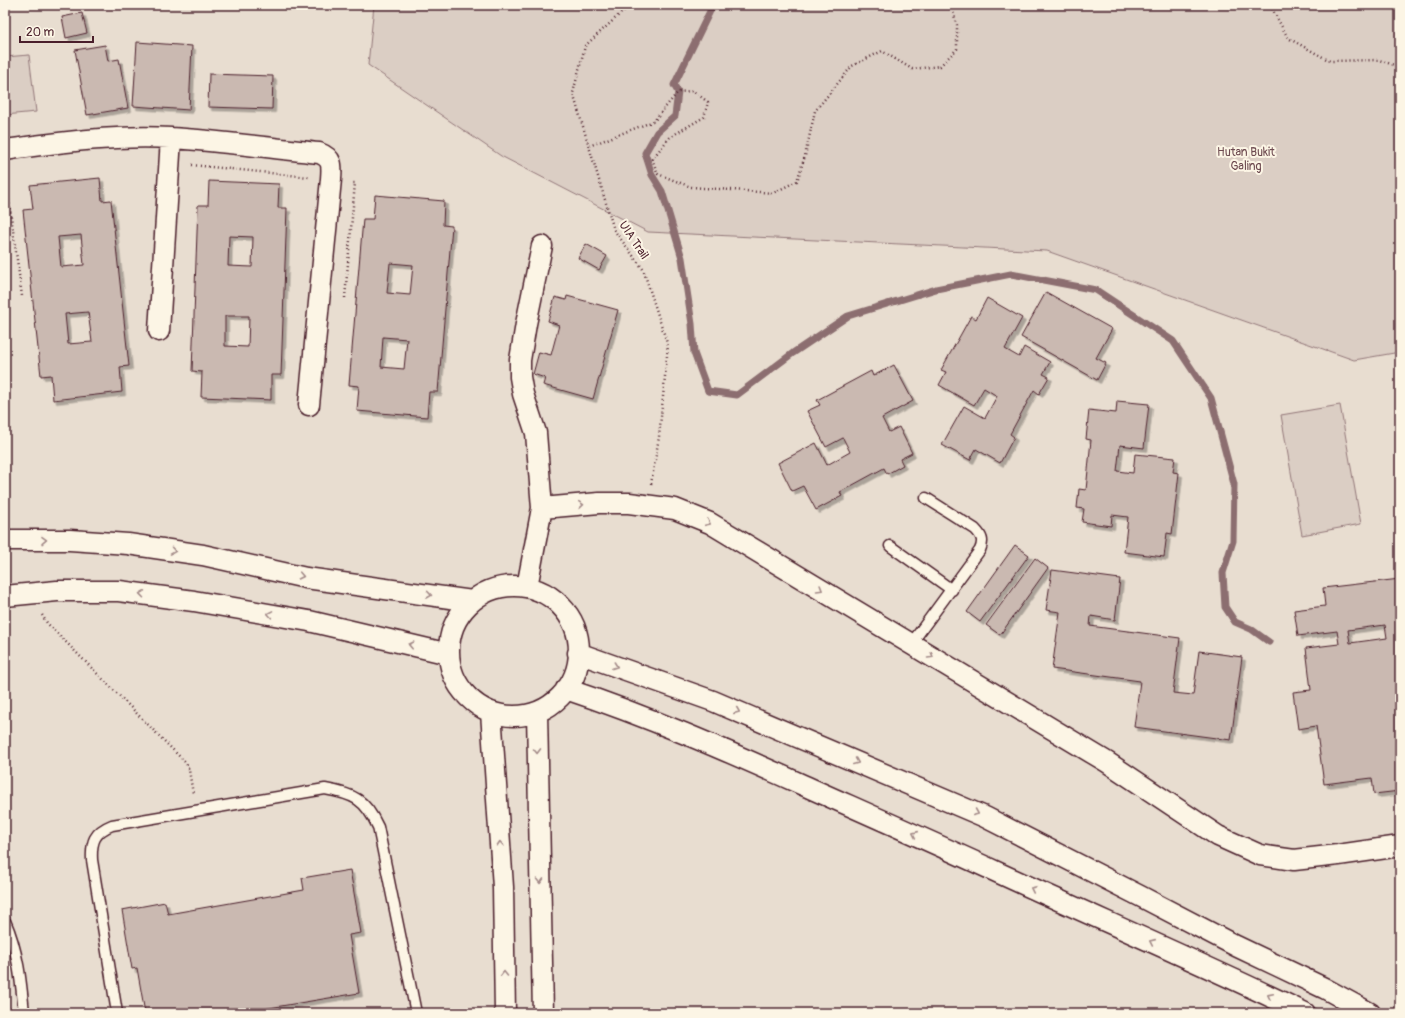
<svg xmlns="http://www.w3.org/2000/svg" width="1405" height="1018" font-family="Pangolin,sans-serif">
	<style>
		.built { fill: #e8ddd0 }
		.green { fill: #dbcec4; stroke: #927678 }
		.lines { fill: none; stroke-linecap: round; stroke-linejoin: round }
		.stream { stroke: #8c6e70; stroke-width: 7 }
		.building { fill: #cab9b1; stroke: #4a1f2b; fill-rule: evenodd; filter: url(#shadow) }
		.service-casing { stroke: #4a1f2b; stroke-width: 13 }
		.minor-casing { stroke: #4a1f2b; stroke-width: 23 }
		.path { stroke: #4a1f2b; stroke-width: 2.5; stroke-dasharray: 1 3; stroke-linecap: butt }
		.service { stroke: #fcf5e5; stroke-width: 10 }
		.minor { stroke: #fcf5e5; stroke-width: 20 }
		.oneway { stroke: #a38a88 }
		.labels { text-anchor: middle; stroke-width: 4; stroke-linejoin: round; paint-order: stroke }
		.park-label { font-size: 12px; fill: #6e4b51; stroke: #fcf5e5 }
		.street-label { font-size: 12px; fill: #4a1f2b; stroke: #fcf5e5 }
	</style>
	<defs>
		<filter id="shadow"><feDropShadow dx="3.5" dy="3.5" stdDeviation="0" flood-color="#0004"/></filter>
	</defs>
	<rect width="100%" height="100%" fill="#f5ecde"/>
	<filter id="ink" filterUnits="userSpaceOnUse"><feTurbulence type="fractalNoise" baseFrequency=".025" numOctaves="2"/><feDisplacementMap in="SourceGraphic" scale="8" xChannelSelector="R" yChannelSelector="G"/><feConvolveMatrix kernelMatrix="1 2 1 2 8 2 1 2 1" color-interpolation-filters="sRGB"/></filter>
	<g filter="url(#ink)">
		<path class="built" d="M5,5h369l-5,60 132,91 147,76 399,19 307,109 46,-8v661h-1395z"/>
		<path class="green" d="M374,5h1026v347l-46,8 -307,-109 -399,-19 -147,-76 -133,-91z
			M29,55l7,57 -31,3v-58z
			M1340,405l21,119 -59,11 -21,-120z"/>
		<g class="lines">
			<path class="stream" d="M713,5l-39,80 4,7 -3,24 -18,16 -12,21 7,22 10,16 20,67 10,66 2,29 14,38 29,4 56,-42 55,-37 88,-27 75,-15 85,16 77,51 38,57 23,86 -1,57 -10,32 2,34 10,15 16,7 18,13"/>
		</g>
		<path class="building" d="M82,13l5,20 -21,5 -4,-21z
			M137,42l55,4 -3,64 -56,-4z
			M105,45l3,16 11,-2 9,49 -41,7 -12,-65z
			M209,74l64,2 -1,33 -64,-2z
			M100,178l2,23 9,-1 18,166 -9,1 2,25 -69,8 -2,-25 -10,1 -18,-166 10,-1 -3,-24zM81,235l3,30 -23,2 -3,-30zM88,312l4,30 -24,2 -3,-30z
			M209,181l70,3 -1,24h9l-6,167h-10v25l-70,-3 1,-25 -10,-1 6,-166h10zM229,236l24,1 -1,30 -24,-1zM225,316h24l-1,31 -23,-1z
			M375,195l69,6 -1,24 9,1 -14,166h-9l-2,25 -70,-6 2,-25 -10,-1 14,-166h10zM390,263l23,2 -3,30 -23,-2zM383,337l24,2 -3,30 -23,-2z
			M586,244l21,12 -8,14 -21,-12z
			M1046,292l66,37 -16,29 10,5 -9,17 -76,-43z
			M567,296l51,14 -25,89 -50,-14 2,-7 -12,-4 6,-22 12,3 8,-30 -11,-4 7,-24 11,3z
			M987,298l35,20 -17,31 14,8 5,-10 26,15 -7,12 6,3 -10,17 -5,-4 -24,44 4,3 -14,26 -24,-14 -6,11 -28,-15 22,-39 21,12 12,-22 -13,-8 -10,17 -35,-20 7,-13 -5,-2 30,-54 5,3z
			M894,365l19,36 -31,17 7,14 10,-5 13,26 -12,6 3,6 -16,9 -3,-6 -44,24 2,4 -26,14 -13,-24 -11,5 -14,-28 38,-20 11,22 23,-13 -7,-14 -17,9 -19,-36 13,-6 -3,-5 54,-29 2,5z
			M1117,401l32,3 -5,44 -24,-3 -3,26 16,2 2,-19 40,4 -2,14 6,1 -7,61 -5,-1 -3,24 -40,-5 4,-35 -16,-2 -1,11 -29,-4 2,-13 -7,-1 2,-19 7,1 5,-50 -5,-1 3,-29 27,3z
			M1015,545l14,10 -49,67 -13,-10z
			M1035,558l13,10 -48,67 -14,-10z
			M1052,570l68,9 -5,41 -24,-4 -1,10 90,12 -7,55 20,2 6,-44 43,6 -11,83 -97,-13 6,-46 -88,-12 8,-57 -14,-2z
			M1400,579v44l-1,1 1,11v156l-26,3 -2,-16 -48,6 -8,-58 -18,3 -5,-37 18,-2 -5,-42 33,-4 -2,-13 -39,5 -4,-26 31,-4 -2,-18zM1385,625l2,13 -37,5 -2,-13z
			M350,870l11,63 -12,2 10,58 -108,18v2h-106l-8,-45 -5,1 -10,-59 43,-8 3,12 136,-24 -2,-12z"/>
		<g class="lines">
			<g class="service-casing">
				<path id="service" d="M890,546l62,44
					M911,644l69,-94c4,-9 2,-14 -5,-21l-49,-31
					M5,921c13,29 16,60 19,92
					M117,1013l-25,-153c-1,-18 2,-28 20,-35l213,-36c29,5 40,10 53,38l38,186"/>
			</g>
			<g class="minor-casing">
				<path id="minor" d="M5,150c55,-8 111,-15 166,-12 49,3 99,10 148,15 14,5 13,13 12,26l-22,226
					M159,331l12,-193
					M542,508l57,-5h30l46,6 35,14 397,239 111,74 42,19 34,5 44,-5 62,-9
					M5,540h65l58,4 75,11 103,23 166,23
					M449 651a65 65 0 1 1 130 0a65 65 0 1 1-130 0Z
					M527,587l15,-79 -6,-75 -13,-39 -3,-17v-17l6,-36 16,-78
					M5,596l52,-5h62l75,10 115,20 140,33
					M578,653l135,48 272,116 155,79 96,50 88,42 46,25
					M566,689c81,27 159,61 237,96 65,29 131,58 196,88 102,47 205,91 306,140
					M491,712l12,175 2,126
					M537,712l6,301"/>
			</g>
			<path class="path" d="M630,5l-45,41 -12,47 41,137 29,39 25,77 -9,91 -8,47
				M1270,5l18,33 42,23 49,-1 21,7
				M589,146l65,-25 24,-29 15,-1 15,11 -4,15 -34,20 -18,22 6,15 33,13 82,6 24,-12 8,-25 10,-45 37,-45 30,-15 30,18 28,-3 17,-17v-24l-6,-20
				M192,165l117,12
				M5,172l17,124
				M345,298l10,-115h-2
				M42,615l5,8 139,140 3,7 4,24"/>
			<use href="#service" class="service"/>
			<use href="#minor" class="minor"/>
		</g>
		<defs><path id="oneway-chevron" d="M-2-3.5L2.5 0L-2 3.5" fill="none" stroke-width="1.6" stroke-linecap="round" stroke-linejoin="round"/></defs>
		<g class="oneway">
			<use href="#oneway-chevron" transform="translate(581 505) rotate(-5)"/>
			<use href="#oneway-chevron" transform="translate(708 523) rotate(25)"/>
			<use href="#oneway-chevron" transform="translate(44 540) rotate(-1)"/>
			<use href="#oneway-chevron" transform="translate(173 551) rotate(9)"/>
			<use href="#oneway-chevron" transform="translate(301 576) rotate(12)"/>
			<use href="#oneway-chevron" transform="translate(820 589) rotate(31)"/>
			<use href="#oneway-chevron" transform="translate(142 594) rotate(-172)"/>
			<use href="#oneway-chevron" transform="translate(429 595) rotate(8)"/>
			<use href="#oneway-chevron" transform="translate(270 614) rotate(-170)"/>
			<use href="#oneway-chevron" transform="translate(411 645) rotate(-167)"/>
			<use href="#oneway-chevron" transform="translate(931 656) rotate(31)"/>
			<use href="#oneway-chevron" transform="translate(615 666) rotate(20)"/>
			<use href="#oneway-chevron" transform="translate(737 711) rotate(23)"/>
			<use href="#oneway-chevron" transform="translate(537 751) rotate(89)"/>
			<use href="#oneway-chevron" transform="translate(856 762) rotate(23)"/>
			<use href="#oneway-chevron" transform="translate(976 813) rotate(23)"/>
			<use href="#oneway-chevron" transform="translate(915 834) rotate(-156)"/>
			<use href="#oneway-chevron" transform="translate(500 844) rotate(-94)"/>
			<use href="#oneway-chevron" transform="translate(540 881) rotate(89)"/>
			<use href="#oneway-chevron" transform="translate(1033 889) rotate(-155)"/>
			<use href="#oneway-chevron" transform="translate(1152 942) rotate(-156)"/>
			<use href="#oneway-chevron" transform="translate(504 974) rotate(-91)"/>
			<use href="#oneway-chevron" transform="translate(1270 996) rotate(-154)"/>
		</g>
	</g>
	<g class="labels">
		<g class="park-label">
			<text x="1246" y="156">Hutan Bukit<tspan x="1246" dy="14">Galing</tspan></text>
		</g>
		<g class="street-label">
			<text transform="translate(634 240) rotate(56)" y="4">UIA Trail</text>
		</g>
	</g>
	<rect width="1405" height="1018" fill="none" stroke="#fcf5e5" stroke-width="20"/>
	<rect x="10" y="10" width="1385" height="998" fill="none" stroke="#4a1f2b" stroke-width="1.5" filter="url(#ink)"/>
	<path d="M20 36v6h73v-6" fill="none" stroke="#4a1f2b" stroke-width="2"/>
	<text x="26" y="36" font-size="12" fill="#4a1f2b" stroke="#fcf5e5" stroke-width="3" paint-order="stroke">20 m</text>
</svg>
